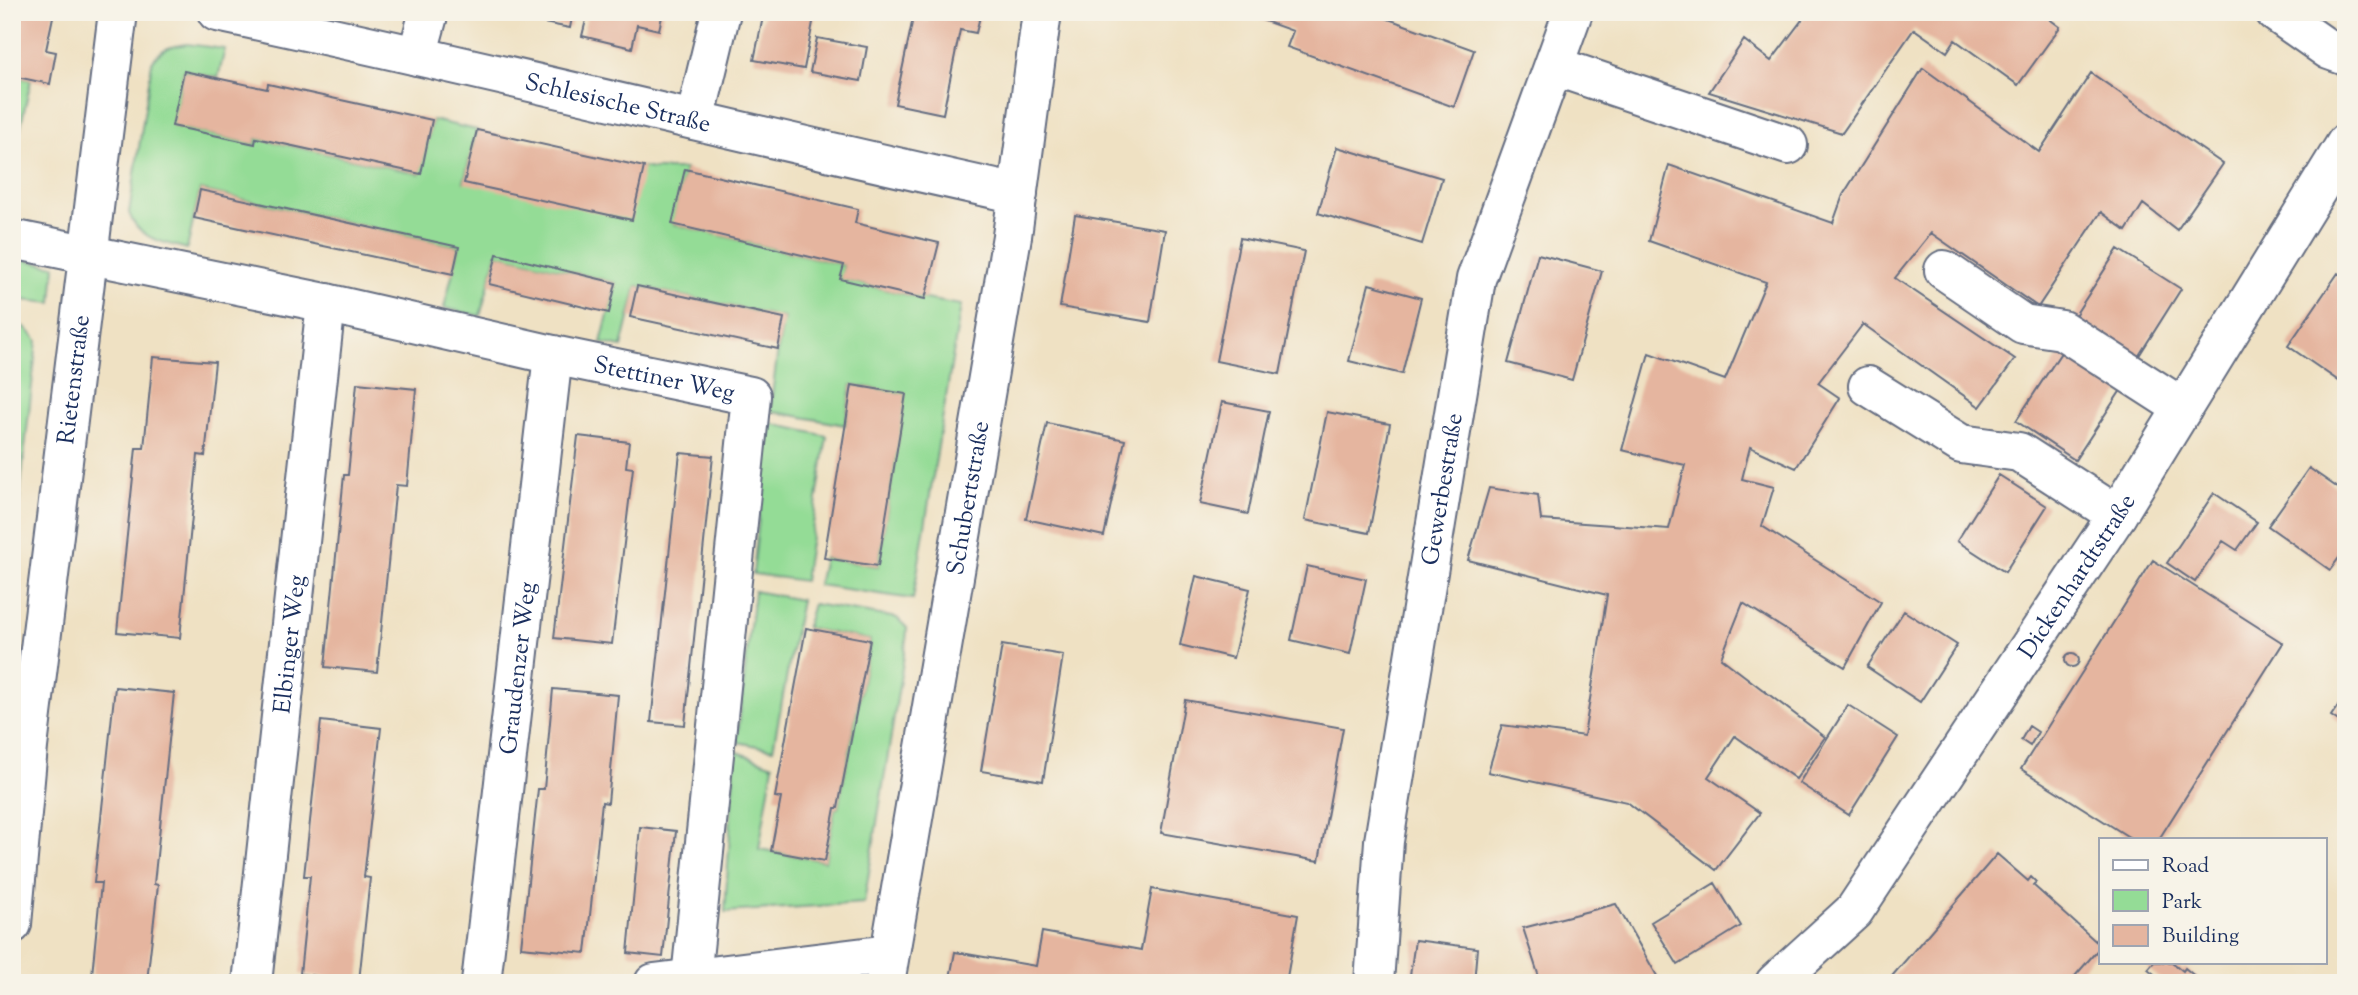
<svg xmlns="http://www.w3.org/2000/svg" width="2358" height="995" font-family="'Sorts Mill Goudy',serif">
	<style>
		.green { fill: #94dc96; stroke: #58867a; stroke-width: 2 }
		.building { fill: #e5b59f }
		.lines { fill: none; stroke-linecap: round; stroke-linejoin: round }
		.minor-casing { stroke: #656d81; stroke-width: 42 }
		.minor { stroke: #fff; stroke-width: 38 }
		.labels { text-anchor: middle; stroke-width: 7; stroke-linejoin: round; paint-order: stroke }
		.street-label { font-size: 24px; fill: #1b2f5e; stroke: #f7f3e8 }
	</style>
	<rect width="100%" height="100%" fill="#f7f3e8"/>
	<filter id="ink" filterUnits="userSpaceOnUse"><feTurbulence type="fractalNoise" baseFrequency=".0143" numOctaves="2"/><feDisplacementMap in="SourceGraphic" scale="14" xChannelSelector="R" yChannelSelector="G"/><feConvolveMatrix kernelMatrix="1 2 1 2 8 2 1 2 1" color-interpolation-filters="sRGB"/></filter>
	<filter id="wash" filterUnits="userSpaceOnUse"><feTurbulence type="fractalNoise" baseFrequency=".00686" numOctaves="4" result="noise"/><feDisplacementMap in="SourceGraphic" scale="28" xChannelSelector="R" yChannelSelector="G"/><feGaussianBlur stdDeviation="1.57" result="paint"/><feColorMatrix in="noise" values="0 0 0 0 0 0 0 0 0 0 0 0 0 0 0 0 0 1.4 0 .05"/><feComposite in="paint" operator="in"/></filter>
	<g filter="url(#wash)">
		<rect width="100%" height="100%" fill="#efe1c3"/>
		<path class="green" d="M187,44l38,5 -7,29 -34,-7 -11,55 82,18 1,-6 164,36 12,-54 45,10 -13,52 180,-15 8,2h33l-12,55 171,41 -3,14 84,20 36,6 -48,294 -95,-14 6,-27 54,8 27,-172 -53,-9 -7,40 -75,-14 8,-62 6,-31 -147,-32 -15,61 -21,-4 15,-60 -119,-29 -17,62 -36,-8 15,-61 -259,-57 -13,59c-24,-7 -49,-10 -58,-36l23,-151c9,-14 19,-16 35,-18z
			M12,76l19,4 -19,85z
			M14,258l41,8 -3,37 -30,-3z
			M12,324l13,3 12,13 -25,225z
			M769,423l58,13 -23,145 -51,-7z
			M754,591l47,9 -28,149 -36,-7z
			M813,604l84,14 10,10 -1,15 -42,260 -139,9 10,-161 38,14 -14,84 66,12 10,-53h3l32,-168 -64,-12z"/>
		<g id="blocks">
			<path class="building" d="M12,12h42l-8,38 10,2 -6,32 -38,-8z
				M504,12h69l-3,16 -67,-13z
				M588,12h75l-4,18 -22,-5 -5,23 -50,-12z
				M764,12h51l-11,57 -50,-9z
				M930,12h51l-5,21 -16,-3 -17,84 -48,-10 18,-86 15,3z
				M1369,12l105,38 -20,57 -167,-60 6,-16 -51,-18z
				M1808,12h232l20,15 -42,58 -63,-45 -8,12 -33,-23 -72,104 -133,-41 35,-52 27,21z
				M817,38l50,9 -6,34 -51,-9z
				M1923,68l116,84 52,-79 132,91 -46,66 -34,-26 -17,27 -25,-19 -63,95 -107,-74 -36,45 120,81 -35,48 -117,-83 -45,59 22,15 -44,70 -46,-21 -8,32 32,8 -12,39 119,76 -36,65 -102,-64 -22,55 104,79 -29,42 -61,-43 -27,41 52,36 -44,57 -89,-68 -139,-30 14,-47 82,11 23,-141 -139,-35 21,-72 49,7 3,25 128,9 16,-64 -63,-15 27,-97 76,27 41,-98 -117,-41 20,-76 164,58 10,-28z
				M184,71l83,18 1,-5 164,36 -11,54 -165,-36 -1,6 -83,-18z
				M477,130l167,37 -12,53 -168,-37z
				M1337,147l105,31 -20,66 -104,-31z
				M685,169l173,40 -3,14 84,20 -14,56 -85,-20 4,-14 -172,-41z
				M200,190l259,57 -6,27 -259,-56z
				M1075,215l90,15 -15,92 -90,-15z
				M1240,238l64,13 -24,123 -64,-13z
				M2118,249l63,40 -43,68 -64,-40z
				M497,254l119,29 -7,30 -120,-29z
				M1538,254l64,17 -30,109 -64,-17z
				M2338,273l8,5v108l-58,-40z
				M1369,284l52,14 -19,76 -53,-13z
				M637,286l147,32 -6,31 -148,-32z
				M2064,348l59,39 -48,73 -59,-39z
				M153,357l62,5 -10,94 -7,-1 -18,183 -63,-6 19,-184h8z
				M357,383l59,6 -9,97 -11,-1 -19,187 -52,-5 19,-192h4z
				M852,385l54,9 -28,172 -54,-8z
				M1222,402l47,9 -21,103 -48,-10z
				M1327,412l63,12 -21,109 -64,-13z
				M1047,423l78,17 -21,96 -78,-17z
				M578,436l51,6 -3,25 7,1 -21,176 -58,-6z
				M680,453l33,3 -28,269 -34,-3z
				M2309,468l29,20h8v70l-5,-3 -11,15 -62,-44z
				M1999,475l48,31 -42,66 -48,-31z
				M2214,493l43,29 -20,28 -14,-9 -28,41 -28,-19z
				M2153,560l130,83 -124,196h-27l-111,-70z
				M1307,566l59,13 -16,75 -59,-14z
				M1196,576l54,13 -17,69 -53,-13z
				M1904,611l53,34 -37,57 -53,-35z
				M806,628l64,12 -32,168h-3l-10,53 -54,-10 10,-53 -6,-1z
				M1002,645l61,10 -20,126 -62,-10z
				M2065 660a7 7 0 1 1 14 0a7 7 0 1 1-14 0Z
				M115,687l59,6 -20,191 4,1 -11,96 -55,-6 9,-92h-7z
				M553,689l65,6 -10,108 -6,-1 -16,151 -65,-6 17,-158h6z
				M2346,694v32l-15,-10z
				M1185,700l158,28 -24,133 -158,-28z
				M1848,705l50,32 -49,78 -50,-32z
				M321,721l60,7 -17,149 6,1 -11,103 -59,-7 10,-98h-6z
				M2029,726l9,6 -8,14 -9,-6z
				M640,827l36,4 -13,126 -35,-4z
				M1997,854l31,27 3,-4 5,5 -3,3 68,61 -32,37h-183z
				M1715,883l26,43 -63,39 -27,-43z
				M1152,889l146,26 -12,68h-337l6,-31 81,14 6,-34 99,18z
				M1616,904l45,79h-120l-18,-55z
				M1415,940l62,8 -3,35h-65z
				M2154,962h18l11,9 2,-3 18,15h-38l-17,-14z"/>
		</g>
	</g>
	<g filter="url(#ink)">
		<use href="#blocks" fill-opacity="0" stroke="#656d81" stroke-width="2"/>
		<g class="lines">
			<g class="minor-casing">
				<g id="minor">
					<path id="s1" d="M217,12c268,56 534,124 801,182"/>
					<path d="M2275,12l54,38 17,6"/>
					<path d="M417,56l12,-44"/>
					<path d="M1554,66l234,79"/>
					<path d="M695,120l26,-108"/>
					<path id="s2" d="M12,239l314,64 227,52 198,41 -60,582"/>
					<path d="M1944,270l79,54 39,6 121,78"/>
					<path d="M1868,386l93,58 58,8 98,63"/>
					<path id="s3" d="M12,924l16,-177 90,-735"/>
					<path id="s4" d="M252,983l74,-680"/>
					<path id="s5" d="M481,983l72,-628"/>
					<path d="M654,983l235,-29"/>
					<path id="s6" d="M885,983l127,-747 30,-224"/>
					<path id="s7" d="M1374,983l10,-142 92,-562 97,-267"/>
					<path id="s8" d="M1775,983l79,-72 263,-396 229,-372"/>
				</g>
			</g>
			<use href="#minor" class="minor"/>
		</g>
	</g>
	<g class="labels">
		<g class="street-label">
			<text dy="8" stroke="none"><textPath href="#s1" startOffset="411">Schlesische Straße</textPath></text>
			<text dy="8" stroke="none"><textPath href="#s2" startOffset="667">Stettiner Weg</textPath></text>
			<text dy="8" stroke="none"><textPath href="#s3" startOffset="548">Rietenstraße</textPath></text>
			<text dy="8" stroke="none"><textPath href="#s7" startOffset="499">Gewerbestraße</textPath></text>
			<text dy="8" stroke="none"><textPath href="#s6" startOffset="492">Schubertstraße</textPath></text>
			<text dy="8" stroke="none"><textPath href="#s8" startOffset="509">Dickenhardtstraße</textPath></text>
			<text dy="8" stroke="none"><textPath href="#s4" startOffset="341">Elbinger Weg</textPath></text>
			<text dy="8" stroke="none"><textPath href="#s5" startOffset="317">Graudenzer Weg</textPath></text>
		</g>
	</g>
	<rect width="2358" height="995" fill="none" stroke="#f7f3e8" stroke-width="42"/>
	<rect x="2099" y="838" width="228" height="126" fill="#f7f3e8" stroke="#9fa5b1" stroke-width="2"/>
	<rect x="2113" y="860" width="35" height="10" fill="#ffffff" stroke="#9fa5b1" stroke-width="2"/>
	<text x="2162" y="872" font-size="21" fill="#1b2f5e">Road</text>
	<rect x="2113" y="890" width="35" height="21" fill="#94dc96" stroke="#9fa5b1" stroke-width="2"/>
	<text x="2162" y="908" font-size="21" fill="#1b2f5e">Park</text>
	<rect x="2113" y="925" width="35" height="21" fill="#e5b59f" stroke="#9fa5b1" stroke-width="2"/>
	<text x="2162" y="942" font-size="21" fill="#1b2f5e">Building</text>
</svg>
